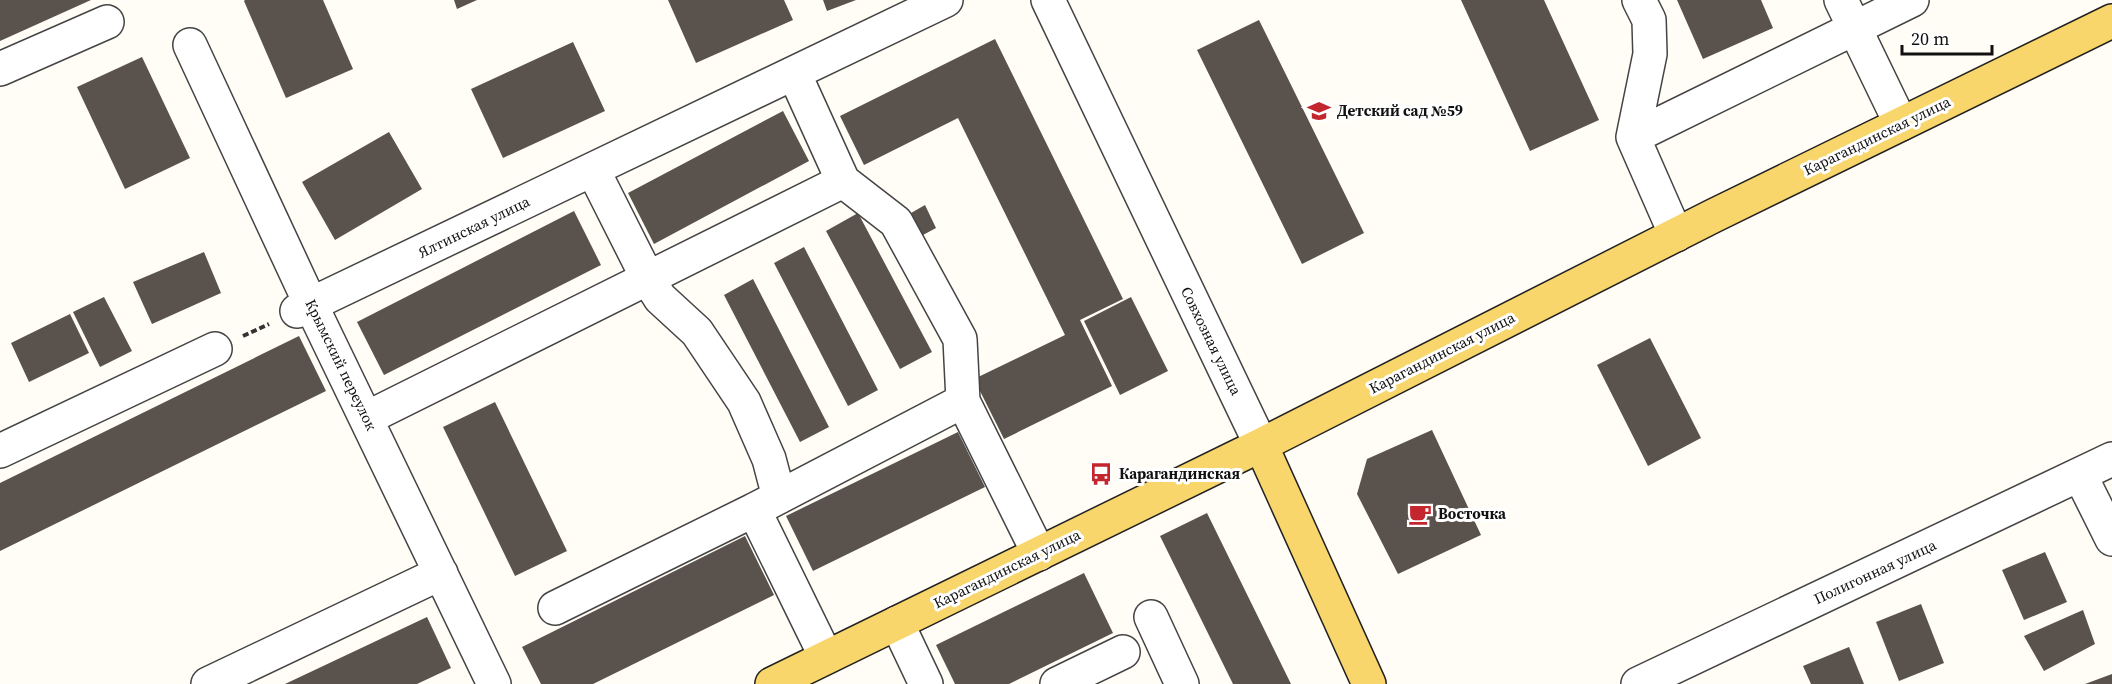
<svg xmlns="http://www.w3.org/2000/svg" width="2112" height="684" font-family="'Source Serif 4',serif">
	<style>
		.building { fill: #5a524d }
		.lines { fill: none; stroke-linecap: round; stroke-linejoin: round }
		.minor-casing { stroke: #444; stroke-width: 36 }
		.major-casing { stroke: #222; stroke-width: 36 }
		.path { stroke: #333; stroke-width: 4; stroke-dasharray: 6 3; stroke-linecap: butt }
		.minor { stroke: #fff; stroke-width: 33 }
		.major { stroke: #f9d66b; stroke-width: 33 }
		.labels { text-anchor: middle; stroke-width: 6; stroke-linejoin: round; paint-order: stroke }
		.poi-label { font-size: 15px; font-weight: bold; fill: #111; stroke: #fff; text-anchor: start }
		.street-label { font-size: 15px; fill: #111; stroke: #fff }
	</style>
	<rect width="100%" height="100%" fill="#fffdf5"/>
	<path class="building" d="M0,0h91l-91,41z
		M245,0h78l30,69 -67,29 -42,-97z
		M454,0h23l-20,9z
		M668,0h116l9,20 -97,43z
		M823,0h33l-29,11z
		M1461,0h83l55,120 -69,31z
		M1677,0h84l12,28 -70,31z
		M1259,20l105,213 -62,31 -105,-214z
		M995,39l128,260 -43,21 32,66 -108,53 -30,-60 91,-44 -107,-217 -94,47 -24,-49z
		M573,42l32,69 -102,47 -32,-69z
		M142,57l48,101 -65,31 -48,-102z
		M783,111l26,50 -155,83 -26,-51z
		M389,132l33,57 -87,51 -33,-58z
		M925,205l11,23 -13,7 -12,-22z
		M574,211l27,54 -217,110 -27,-53z
		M858,213l74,139 -32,17 -74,-138z
		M804,247l74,143 -30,16 -74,-143z
		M204,252l17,41 -69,31 -19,-42z
		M753,279l76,148 -29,15 -76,-147z
		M104,297l28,54 -32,16 -27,-55z
		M1131,297l37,74 -48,24 -36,-74z
		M70,314l19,39 -60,29 -18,-39z
		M299,336l27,55 -326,160v-68z
		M1650,338l51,100 -53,28 -51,-101z
		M495,402l72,149 -52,25 -72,-149z
		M1432,430l49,105 -83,39 -41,-80 10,-35z
		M958,432l27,55 -172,84 -27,-55z
		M1207,513l84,171h-58l-73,-148z
		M745,536l29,59 -181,89h-52l-19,-37z
		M2045,552l22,50 -43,18 -22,-50z
		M1084,573l29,60 -104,51h-54l-19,-39z
		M1921,604l23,59 -45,18 -23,-59z
		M2083,610l12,34 -51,27 -20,-35z
		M427,617l24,51 -34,16h-132z
		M1849,647l15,37h-53l-8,-18z
		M2112,674v10h-27z"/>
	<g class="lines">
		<g class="minor-casing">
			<path id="minor" d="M1048,0l213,445
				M1639,0l10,20 1,34 -17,83 43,98
				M1841,0l60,124
				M190,45l121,260 183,379
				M0,69l107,-47
				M794,73l49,108 53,41 64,117 3,62
				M1633,137l279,-137
				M593,170l55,109 12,19 37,34 47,70 25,57 10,38
				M297,311l649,-311
				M367,418l476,-237
				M0,451l215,-102
				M2080,475l32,64
				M555,608l199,-98
				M1151,617l31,67
				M897,623l29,61
				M826,657l-72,-147 209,-109 76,153
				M208,684l233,-111
				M1057,684l66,-32
				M1638,684l474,-225"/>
		</g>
		<g class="major-casing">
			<path id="major" d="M1261,445l108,239
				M772,684l489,-239 452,-229 399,-195"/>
		</g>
		<path class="path" d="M243,336l26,-12"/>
		<use href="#minor" class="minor"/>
		<use href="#major" class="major"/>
	</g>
	<defs>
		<g id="school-bare" transform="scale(1.8)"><path d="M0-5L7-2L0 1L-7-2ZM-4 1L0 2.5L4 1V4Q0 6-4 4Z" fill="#c4262e" stroke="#fff" stroke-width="2.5" paint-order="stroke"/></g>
		<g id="bus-bare" transform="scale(1.8)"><path d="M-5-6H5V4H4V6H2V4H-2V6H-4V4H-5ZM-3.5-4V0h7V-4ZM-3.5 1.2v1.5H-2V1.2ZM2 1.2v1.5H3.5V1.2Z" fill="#c4262e" stroke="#fff" stroke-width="2.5" paint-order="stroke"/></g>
		<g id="cafe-bare" transform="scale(1.8)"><path d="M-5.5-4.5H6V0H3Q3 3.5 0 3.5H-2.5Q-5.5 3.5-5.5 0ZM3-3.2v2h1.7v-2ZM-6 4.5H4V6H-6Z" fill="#c4262e" stroke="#fff" stroke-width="2.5" paint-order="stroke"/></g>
	</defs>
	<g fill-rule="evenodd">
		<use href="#school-bare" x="1319" y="111"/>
		<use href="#bus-bare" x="1101" y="474"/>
		<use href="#cafe-bare" x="1420" y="514"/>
	</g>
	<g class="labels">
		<g class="poi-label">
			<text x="1337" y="116">Детский сад №59</text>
			<text x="1119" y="479">Карагандинская</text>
			<text x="1438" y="519">Восточка</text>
		</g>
		<g class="street-label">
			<text transform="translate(1877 136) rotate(-26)" y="5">Карагандинская улица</text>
			<text transform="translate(474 227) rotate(-26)" y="5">Ялтинская улица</text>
			<text transform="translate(1211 341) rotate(64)" y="5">Совхозная улица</text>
			<text transform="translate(1442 353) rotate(-27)" y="5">Карагандинская улица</text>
			<text transform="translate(341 365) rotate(64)" y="5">Крымский переулок</text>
			<text transform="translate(1007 569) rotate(-26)" y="5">Карагандинская улица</text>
			<text transform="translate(1875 572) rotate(-25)" y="5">Полигонная улица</text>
		</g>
	</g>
	<path d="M1902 45v9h90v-9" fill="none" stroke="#111111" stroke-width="3"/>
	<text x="1911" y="45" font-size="18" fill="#111111" stroke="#ffffff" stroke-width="4.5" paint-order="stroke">20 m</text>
</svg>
